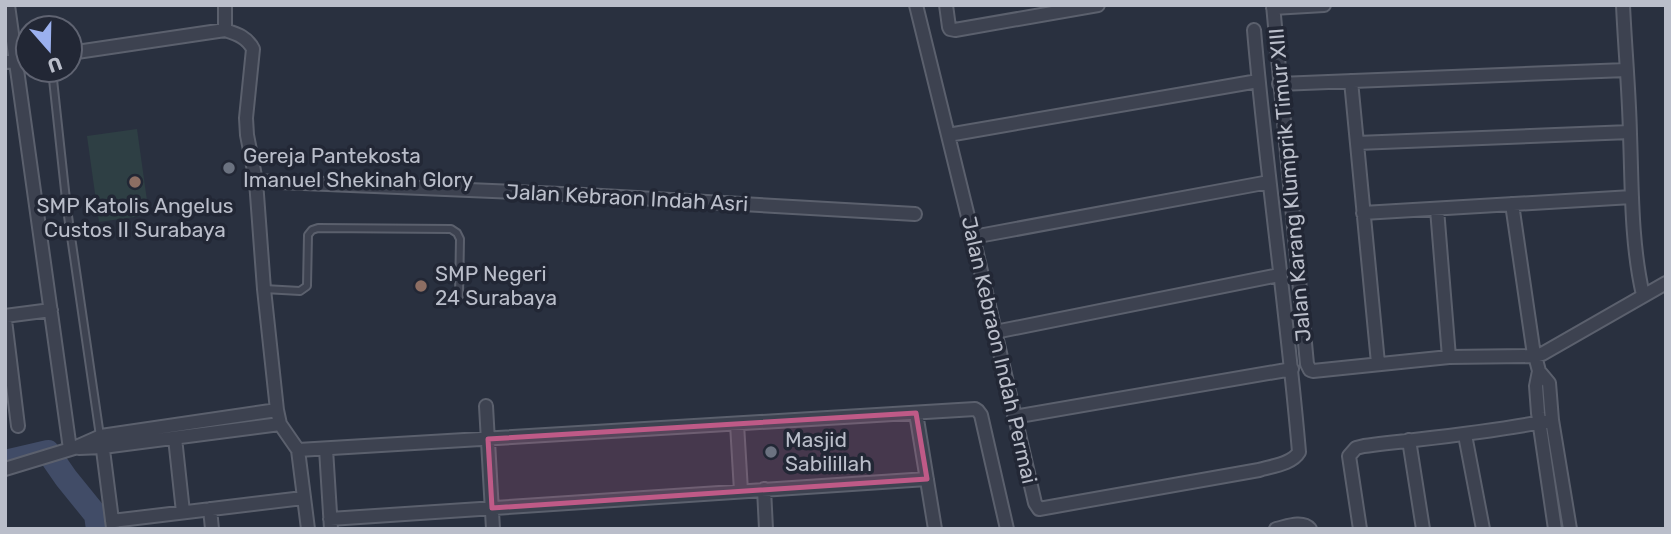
<svg xmlns="http://www.w3.org/2000/svg" width="1671" height="534" font-family="Rubik,sans-serif">
	<style>
		.green { fill: #2e3f44 }
		.lines { fill: none; stroke-linecap: round; stroke-linejoin: round }
		.river { stroke: #414c67; stroke-width: 24 }
		.service-casing { stroke: #5b606d; stroke-width: 10 }
		.minor-casing { stroke: #5b606d; stroke-width: 16 }
		.service { stroke: #3d4250; stroke-width: 6 }
		.minor { stroke: #3d4250; stroke-width: 12 }
		.marked { fill: #bf5a87; fill-opacity: 0.2; stroke: #bf5a87; stroke-width: 5; stroke-linejoin: round }
		.worship-dot { fill: #6b7280; stroke: #222735; stroke-width: 2.5 }
		.education-dot { fill: #8d6e63; stroke: #222735; stroke-width: 2.5 }
		.labels { text-anchor: middle; stroke-width: 7; stroke-linejoin: round; paint-order: stroke }
		.poi-label { font-size: 21px; fill: #babeca; stroke: #222735; text-anchor: start }
		.street-label { font-size: 21px; fill: #babeca; stroke: #222735 }
	</style>
	<rect width="100%" height="100%" fill="#29303f"/>
	<path class="green" d="M137,129l12,86 -50,7 -12,-86z"/>
	<g class="lines">
		<path class="river" d="M5,462l43,-10 18,26 30,37 2,14"/>
		<g class="service-casing">
			<path id="service" d="M52,70l15,139 33,227
				M264,289l36,2 7,-5 1,-51 4,-5 6,-2 133,1 6,4 3,6 -1,57"/>
		</g>
		<g class="minor-casing">
			<path id="minor" d="M8,5l62,444
				M225,5v25
				M916,5l57,232 62,266 4,6 220,-39c13,-4 33,-6 40,-18 -12,-141 -33,-281 -45,-422
				M946,5l3,22 1,2 5,1 143,-25
				M1273,5l34,359 3,6 3,1 136,-14 86,-1 7,-2 124,-71
				M1623,5c2,43 6,86 7,129 2,54 1,109 13,161
				M1273,8l51,-3
				M70,53l155,-23c12,4 22,7 28,19l-7,69 1,17 9,46 8,108 13,121 3,14 18,26 10,79
				M5,62l23,-3
				M1351,81l27,282
				M1279,84l347,-14
				M948,135l310,-54
				M1357,143l273,-11
				M256,181l329,14 330,19
				M1512,204l21,144 6,23 10,12 3,37 18,109
				M1437,209l12,148
				M1363,213l269,-16
				M973,237l296,-55
				M5,316l46,-6
				M5,320l13,106
				M995,332l284,-57
				M1539,371l-3,15 2,27 17,116
				M486,406l7,123
				M916,413l19,116
				M1014,417l278,-48
				M737,424l4,67
				M1465,435l18,94
				M175,438l8,74
				M1409,440l14,89
				M102,442l11,86
				M79,448l24,-1 177,-23
				M326,449l5,80
				M298,450l677,-41 3,2 3,4 26,114
				M5,469l69,-21 27,-12 176,-26
				M764,489l2,40
				M210,509l2,20
				M330,519l597,-40
				M112,521l191,-23
				M1276,529c10,-2 26,-9 34,0
				M1360,529l-11,-73 7,-8 8,-2c62,-8 125,-13 188,-26"/>
		</g>
		<use href="#service" class="service"/>
		<use href="#minor" class="minor"/>
	</g>
	<path class="marked" d="M916,413l11,66 -435,29 -4,-69z"/>
	<g class="worship-dot">
		<circle cx="229" cy="168" r="7"/>
		<circle cx="771" cy="452" r="7"/>
	</g>
	<g class="education-dot">
		<circle cx="135" cy="182" r="7"/>
		<circle cx="421" cy="286" r="7"/>
	</g>
	<g class="labels">
		<g class="poi-label">
			<text x="243" y="163">Gereja Pantekosta<tspan x="243" dy="24">Imanuel Shekinah Glory</tspan></text>
			<text x="135" y="213" text-anchor="middle">SMP Katolis Angelus<tspan x="135" dy="24">Custos II Surabaya</tspan></text>
			<text x="435" y="281">SMP Negeri<tspan x="435" dy="24">24 Surabaya</tspan></text>
			<text x="785" y="447">Masjid<tspan x="785" dy="24">Sabilillah</tspan></text>
		</g>
		<g class="street-label">
			<text transform="translate(1290 185) rotate(-95)" y="7">Jalan Karang Klumprik Timur XIII</text>
			<text transform="translate(627 198) rotate(3)" y="7">Jalan Kebraon Indah Asri</text>
			<text transform="translate(999 350) rotate(77)" y="7">Jalan Kebraon Indah Permai</text>
		</g>
	</g>
	<rect width="1671" height="534" fill="none" stroke="#babeca" stroke-width="14"/>
	<g transform="translate(49 49) rotate(160)"><circle r="33" fill="#222735" stroke="#5f6371" stroke-width="2"/>
	<path d="M0-5L12 26L0 18L-12 26Z" fill="#9bb0ee"/>
	<text y="-10" font-size="19" font-weight="bold" text-anchor="middle" fill="#babeca">U</text>
	</g>
</svg>
